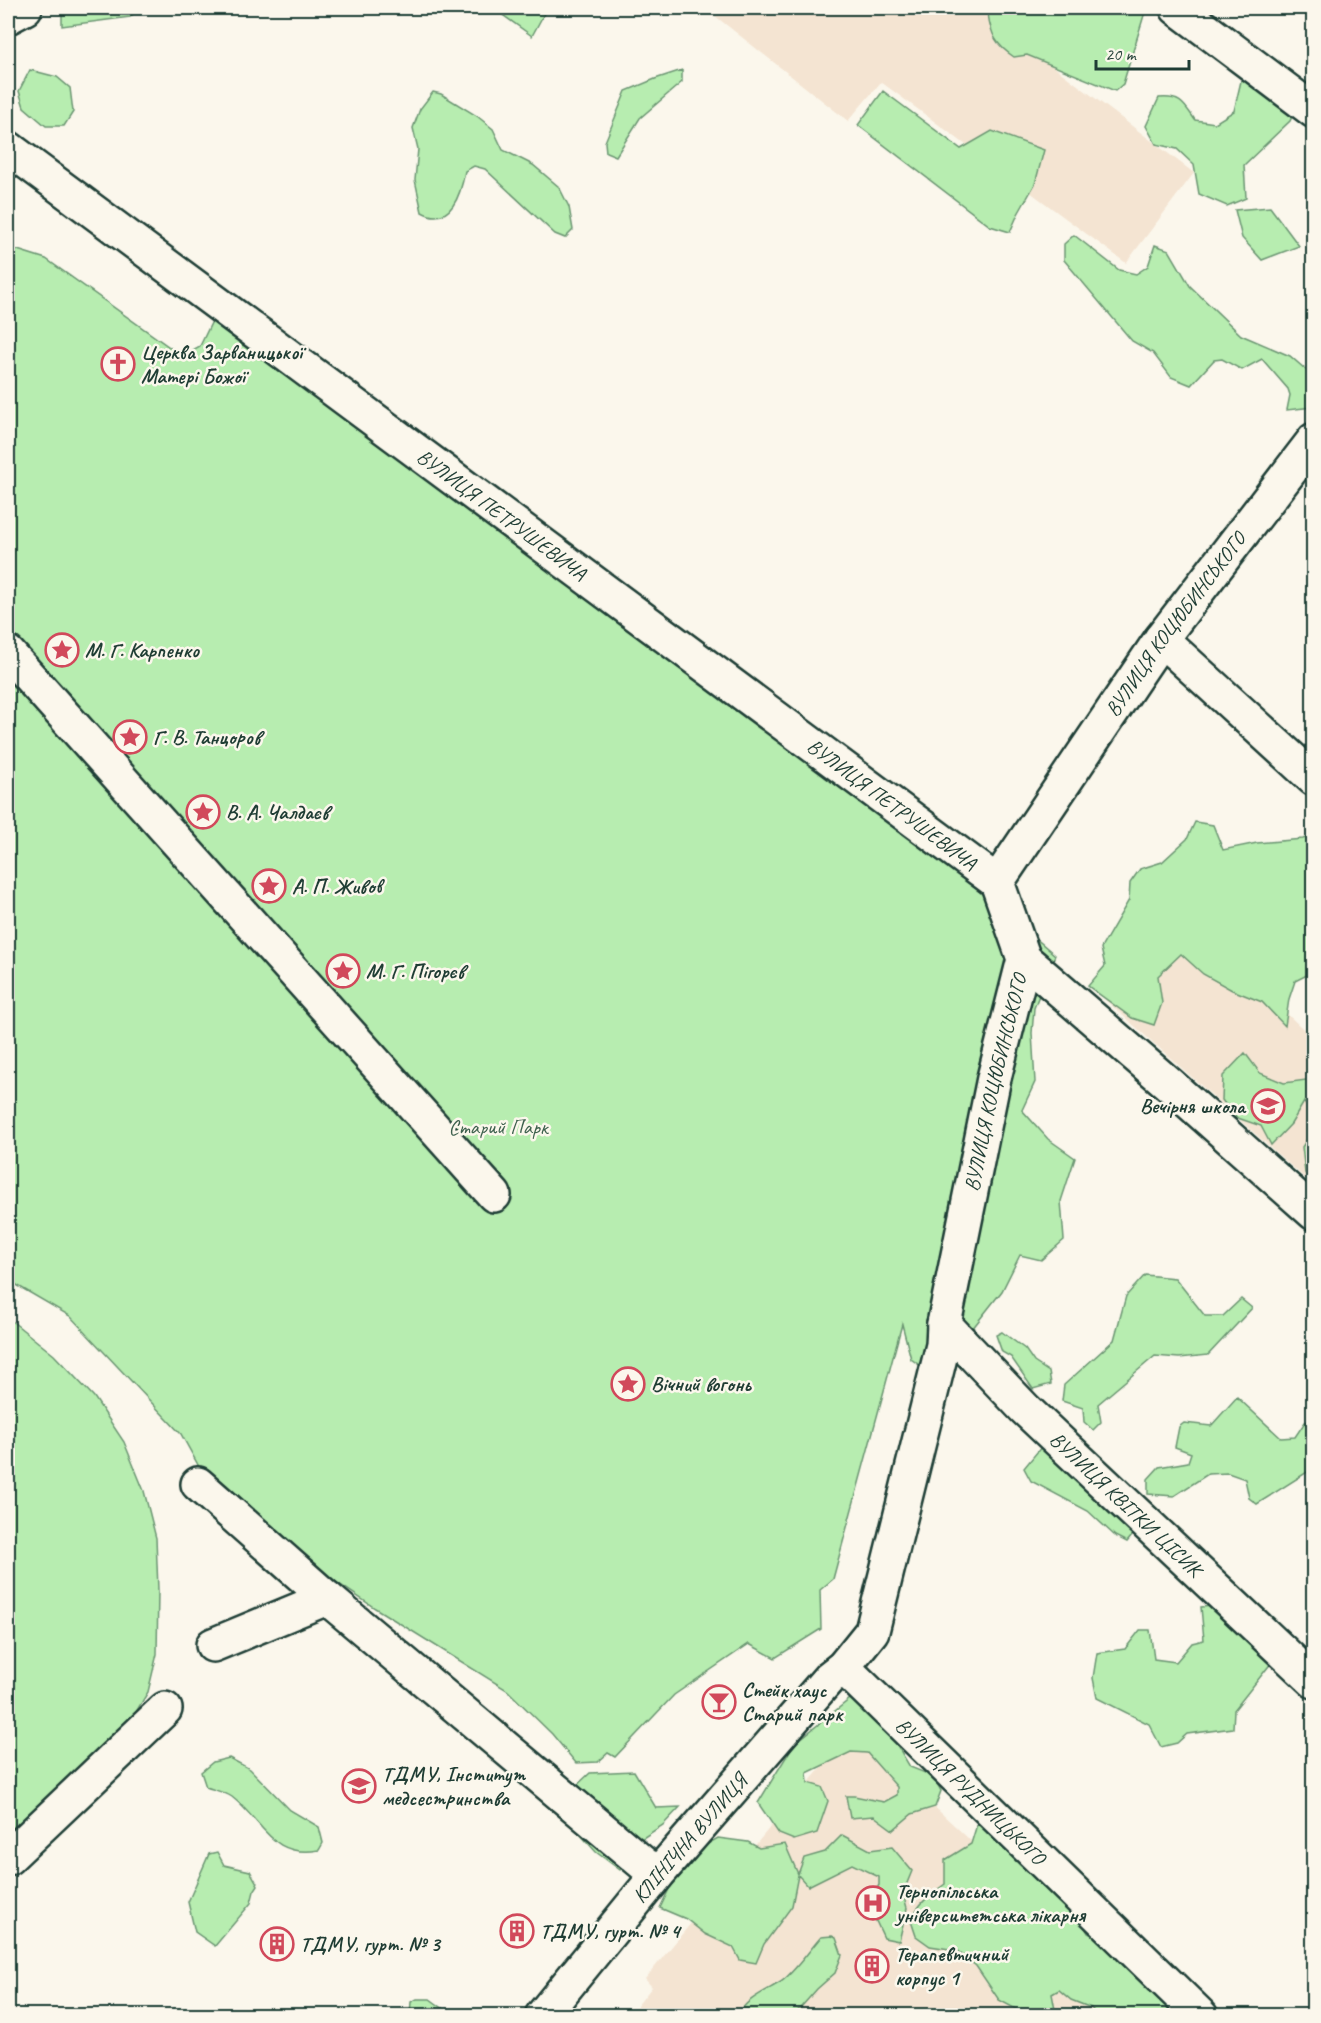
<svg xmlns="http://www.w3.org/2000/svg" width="1321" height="2023" font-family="Caveat,sans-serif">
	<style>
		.built { fill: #f4e4d2 }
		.green { fill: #b7edb0; stroke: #6b9572; stroke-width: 1.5 }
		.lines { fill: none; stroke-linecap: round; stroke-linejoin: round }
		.minor-casing { stroke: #1f3d34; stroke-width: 38 }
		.minor { stroke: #fbf7ec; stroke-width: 33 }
		.labels { text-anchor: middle; stroke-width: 5; stroke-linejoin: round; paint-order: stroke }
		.poi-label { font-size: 21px; font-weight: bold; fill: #1f3d34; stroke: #fbf7ec; text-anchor: start }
		.street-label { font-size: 21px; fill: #1f3d34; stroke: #fbf7ec }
		.park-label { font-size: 21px; fill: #3d604d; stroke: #fbf7ec }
	</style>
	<rect width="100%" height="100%" fill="#fbf7ec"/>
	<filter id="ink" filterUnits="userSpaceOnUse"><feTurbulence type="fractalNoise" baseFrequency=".0167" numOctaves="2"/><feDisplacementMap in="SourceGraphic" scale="12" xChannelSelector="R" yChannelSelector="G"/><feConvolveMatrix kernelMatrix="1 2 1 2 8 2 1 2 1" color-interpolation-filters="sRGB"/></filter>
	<g filter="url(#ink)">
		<path class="built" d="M705,8h271l218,165 -68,90 -245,-181 -33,39z
			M1169,905l144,133v135l-6,7 -215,-192z
			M853,1731l305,284 -529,1 23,-29 -7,-8 126,-153z"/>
		<path class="green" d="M62,8h77l-9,9 -68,9z
			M493,8h54l-15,28z
			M980,8h161l4,4 -22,72 -8,7 -88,-36 -13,2c-18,-12 -23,-22 -26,-43z
			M1257,67l42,34 -9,20 -46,44 2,33 -19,8 -28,-12 -5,-29 -17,-16 -21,-5 -10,-18 13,-28c22,-2 25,6 36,22l20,3 19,-12 7,-30z
			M30,70l27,7 13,11 3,24 -9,14h-18l-22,-19 -5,-16z
			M682,70v12l-42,36 -24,38 -10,-4 -1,-10 21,-51 29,-12z
			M883,91l78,58 31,-18 52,19 -9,34 -17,30 -8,18 -20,-6 -132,-101z
			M433,92l8,2 36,22 16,13 10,21 30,15 26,22 10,20 4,23 -8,8 -10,-4 -70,-65 -11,-3 -9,5c-4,22 -14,57 -43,41l-7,-32 3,-31 -5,-21 7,-19z
			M1270,207l29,39 -37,14 -20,-22 -7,-28z
			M1074,235l45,35 17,4 12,-8 7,-21 14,5 21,36 51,49 49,21 23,20v31l-26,3 3,-15 -2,-6 -26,-30 -20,11 -20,-11 -8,1 -23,25 -20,-8 -18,-24 -21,-12 -68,-81v-16z
			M8,247l38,12 136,97 18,-10 14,-29 777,583 64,55 -21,53 -2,25 3,49 -13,28 26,29 27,19 -14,43 3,39 -23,20 -21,-5 -18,36 -67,85 -24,-17 -9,-35 -69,255 -13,11 1,39 -46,29 -26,-14 -75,51 -59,62 -7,-4 -10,9 -22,1 -24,-29 -45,-44 -132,-82 -156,-105 -38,-69 -111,-118 -62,-36z
			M1195,822l18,3 10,25 34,-7 46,-4 10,-4v137l-18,9 -6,18 -4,27 -23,-24 -30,-12 -29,-16 -22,-20 -23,22 4,27 -8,22 -22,-7 -44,-32 17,-20 -4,-18 28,-48 1,-17 10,-14 22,-7 25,-23z
			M1245,1053l15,20 24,10 29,-4v37l-9,-14 -13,22 -20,21 -10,-19 -26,-9 -13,-17 1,-24z
			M1313,1130v53l-8,-10 -3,-26z
			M1145,1275l30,3 30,38h18l18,-17 11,9 -44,47 -29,3 -24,-2 -57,48 3,18 -8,8 -9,-8 -1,-14 -21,-7 2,-16 50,-45 12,-44z
			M8,1318l46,37 40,42 30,45 20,49 12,47 2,52 -1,64 -9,38 -21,35 -119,116z
			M1002,1332l23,17 9,13 15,10 2,12 -18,5 -22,-32 -9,-5 -6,-17z
			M1237,1397l44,41 14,-1 10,-15 8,-3v42l-4,10 -52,33 -8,-6 -4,-19 -17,-6 -20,1 -34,22 -26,-2v-15l11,-12 29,-5 3,-9 -16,-6 4,-20 5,-4 27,3z
			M1042,1446l94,85 -9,11 -12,-6 -27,-25 -57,-30 -7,-13z
			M1213,1606l59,56 -38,48 -1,18 -46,6 -10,9 -16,4 -12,-23 -52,-26 -4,-20 4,-25 28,-4 15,-19h10l4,29 22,3 16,-19 12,-3 -3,-33z
			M850,1699l34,24 26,44 23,9 8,15 -6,16 -23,7 -19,16 -19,-14 -24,2 -4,-22h8l30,6 13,-7v-8l-30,-34 -16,-1 -44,21 1,10 14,4 6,14 -11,32 -23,7 -15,-6 -21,-31 36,-59z
			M229,1758l21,11 40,41 29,17 4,16 -4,7c-48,9 -55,-28 -87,-53 -7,-5 -18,-7 -26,-10l-5,-15 12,-10z
			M634,1771l22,37 24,-1 -17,18 -25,16 -18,29 -24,-18 -26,-29 6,-37 14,-13z
			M978,1821l94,84 16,28 36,19 58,63h-85l-6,-7 -20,-8 -12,-10 -7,4 4,21h-29l-28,-15 -23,-34 -20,-16 -26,-4 -14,-10 -5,-15c6,-17 20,-27 34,-37v-24l26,-16z
			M842,1835l28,15 22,-3 20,24 -9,22 4,15 -8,33 -15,-3 -16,-34 11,-19v-8l-27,-13 -44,22 -10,-11 -6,31 -28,38 -8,19 -16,-3 -7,-13 -28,-13 -19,-15 -26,-11 11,-23 10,-10 8,-13 15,-16 14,-8 30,4 11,6 26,-4 13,30 6,-16 21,-6z
			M217,1852l7,13 26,6 8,14 -4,6 -3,12 -36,43 -20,-14 -7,-30 21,-48z
			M832,1936l4,2 6,17 -7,18 -18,16 -23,26h-55c5,-15 27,-24 40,-32 13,-7 31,-34 42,-46z
			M417,1999h13l22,16h-42l1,-13z"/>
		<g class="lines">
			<g class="minor-casing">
				<g id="minor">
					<path d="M1177,8l137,103"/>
					<path d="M8,17l17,-9"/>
					<path id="s1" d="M8,148l989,734"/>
					<path d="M1161,639l153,140"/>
					<path d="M8,653l486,542"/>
					<path d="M1024,959l146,126 144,128"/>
					<path id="s2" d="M944,1324l81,85 289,272"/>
					<path d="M198,1484l129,114 330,277"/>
					<path d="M213,1645l114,-47"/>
					<path id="s3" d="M843,1667l358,349"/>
					<path d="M8,1858l157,-149"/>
					<path id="s4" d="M542,2016l115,-141 172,-197 14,-11 29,-36 71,-286 1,-21 50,-246 30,-119 -27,-77 164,-243 153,-199"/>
				</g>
			</g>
			<use href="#minor" class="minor"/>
		</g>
	</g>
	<defs>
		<g id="church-ring" transform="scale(1.725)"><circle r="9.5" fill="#fbf7ec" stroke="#d1495b" stroke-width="1.5"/><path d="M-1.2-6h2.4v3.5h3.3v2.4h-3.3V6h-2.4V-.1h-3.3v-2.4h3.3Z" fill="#d1495b"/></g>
		<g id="sight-ring" transform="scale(1.725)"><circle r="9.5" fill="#fbf7ec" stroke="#d1495b" stroke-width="1.5"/><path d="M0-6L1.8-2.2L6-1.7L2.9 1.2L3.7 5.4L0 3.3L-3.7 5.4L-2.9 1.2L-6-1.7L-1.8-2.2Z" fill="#d1495b"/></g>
		<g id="school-ring" transform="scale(1.725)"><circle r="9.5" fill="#fbf7ec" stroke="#d1495b" stroke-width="1.5"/><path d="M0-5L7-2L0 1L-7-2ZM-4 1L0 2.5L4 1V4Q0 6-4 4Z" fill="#d1495b"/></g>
		<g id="bar-ring" transform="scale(1.725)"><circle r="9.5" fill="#fbf7ec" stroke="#d1495b" stroke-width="1.5"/><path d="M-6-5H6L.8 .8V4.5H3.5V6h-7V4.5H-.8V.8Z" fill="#d1495b"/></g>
		<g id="university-ring" transform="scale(1.725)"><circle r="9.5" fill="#fbf7ec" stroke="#d1495b" stroke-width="1.5"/><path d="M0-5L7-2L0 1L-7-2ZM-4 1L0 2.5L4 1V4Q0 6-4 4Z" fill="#d1495b"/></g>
		<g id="hospital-ring" transform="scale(1.725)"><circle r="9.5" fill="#fbf7ec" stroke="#d1495b" stroke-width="1.5"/><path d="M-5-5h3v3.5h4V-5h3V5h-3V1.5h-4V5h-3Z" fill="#d1495b"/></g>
		<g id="building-ring" transform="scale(1.725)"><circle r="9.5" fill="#fbf7ec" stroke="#d1495b" stroke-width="1.5"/><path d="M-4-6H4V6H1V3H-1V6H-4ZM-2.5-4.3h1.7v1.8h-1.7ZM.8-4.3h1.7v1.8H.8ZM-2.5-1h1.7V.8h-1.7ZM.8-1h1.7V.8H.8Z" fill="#d1495b"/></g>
	</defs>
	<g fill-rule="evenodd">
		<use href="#church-ring" x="118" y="364"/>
		<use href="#sight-ring" x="62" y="650"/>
		<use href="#sight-ring" x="130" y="737"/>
		<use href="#sight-ring" x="203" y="812"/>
		<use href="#sight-ring" x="269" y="886"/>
		<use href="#sight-ring" x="343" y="971"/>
		<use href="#school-ring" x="1268" y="1106"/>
		<use href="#sight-ring" x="628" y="1384"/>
		<use href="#bar-ring" x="719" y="1702"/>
		<use href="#university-ring" x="359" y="1786"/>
		<use href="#hospital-ring" x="873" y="1903"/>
		<use href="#building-ring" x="517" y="1931"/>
		<use href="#building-ring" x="277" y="1944"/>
		<use href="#building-ring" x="872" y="1966"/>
	</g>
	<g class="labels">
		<g class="poi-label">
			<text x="141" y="359">Церква Зарваницької<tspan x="141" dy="24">Матері Божої</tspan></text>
			<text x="85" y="657">М. Г. Карпенко</text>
			<text x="153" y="744">Г. В. Танцоров</text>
			<text x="226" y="819">В. А. Чалдаєв</text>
			<text x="292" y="893">А. П. Живов</text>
			<text x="366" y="978">М. Г. Пігорєв</text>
			<text x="1245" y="1113" text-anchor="end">Вечірня школа</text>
			<text x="651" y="1391">Вічний вогонь</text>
			<text x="742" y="1697">Стейк хаус<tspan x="742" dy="24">Старий парк</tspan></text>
			<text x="382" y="1781">ТДМУ, Iнститут<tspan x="382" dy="24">медсестринства</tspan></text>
			<text x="896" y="1898">Тернопільська<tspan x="896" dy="24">університетська лікарня</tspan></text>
			<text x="540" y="1938">ТДМУ, гурт. № 4</text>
			<text x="300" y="1951">ТДМУ, гурт. № 3</text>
			<text x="895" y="1961">Терапевтичний<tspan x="895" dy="24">корпус 1</tspan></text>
		</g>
		<g class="street-label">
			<text dy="7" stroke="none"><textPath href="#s1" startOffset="615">ВУЛИЦЯ ПЕТРУШЕВИЧА</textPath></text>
			<text dy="7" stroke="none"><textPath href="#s4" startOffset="1592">ВУЛИЦЯ КОЦЮБИНСЬКОГО</textPath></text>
			<text dy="7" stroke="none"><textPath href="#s1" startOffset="1101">ВУЛИЦЯ ПЕТРУШЕВИЧА</textPath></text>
			<text dy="7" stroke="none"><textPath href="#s4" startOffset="1070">ВУЛИЦЯ КОЦЮБИНСЬКОГО</textPath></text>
			<text dy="7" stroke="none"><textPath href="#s2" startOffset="256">ВУЛИЦЯ КВІТКИ ЦІСИК</textPath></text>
			<text dy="7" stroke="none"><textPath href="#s3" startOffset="178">ВУЛИЦЯ РУДНИЦЬКОГО</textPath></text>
			<text dy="7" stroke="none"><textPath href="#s4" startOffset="231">КЛІНІЧНА ВУЛИЦЯ</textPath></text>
		</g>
		<g class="park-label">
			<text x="498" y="1134">Старий Парк</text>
		</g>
	</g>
	<rect width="1321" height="2023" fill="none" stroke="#fbf7ec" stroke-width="30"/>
	<rect x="15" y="15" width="1291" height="1993" fill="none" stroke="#1f3d34" stroke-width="2" filter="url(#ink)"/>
	<path d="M1096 60v9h93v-9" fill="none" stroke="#1f3d34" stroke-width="3"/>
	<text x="1105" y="60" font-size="18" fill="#1f3d34" stroke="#fbf7ec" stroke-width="4.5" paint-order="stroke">20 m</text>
</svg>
